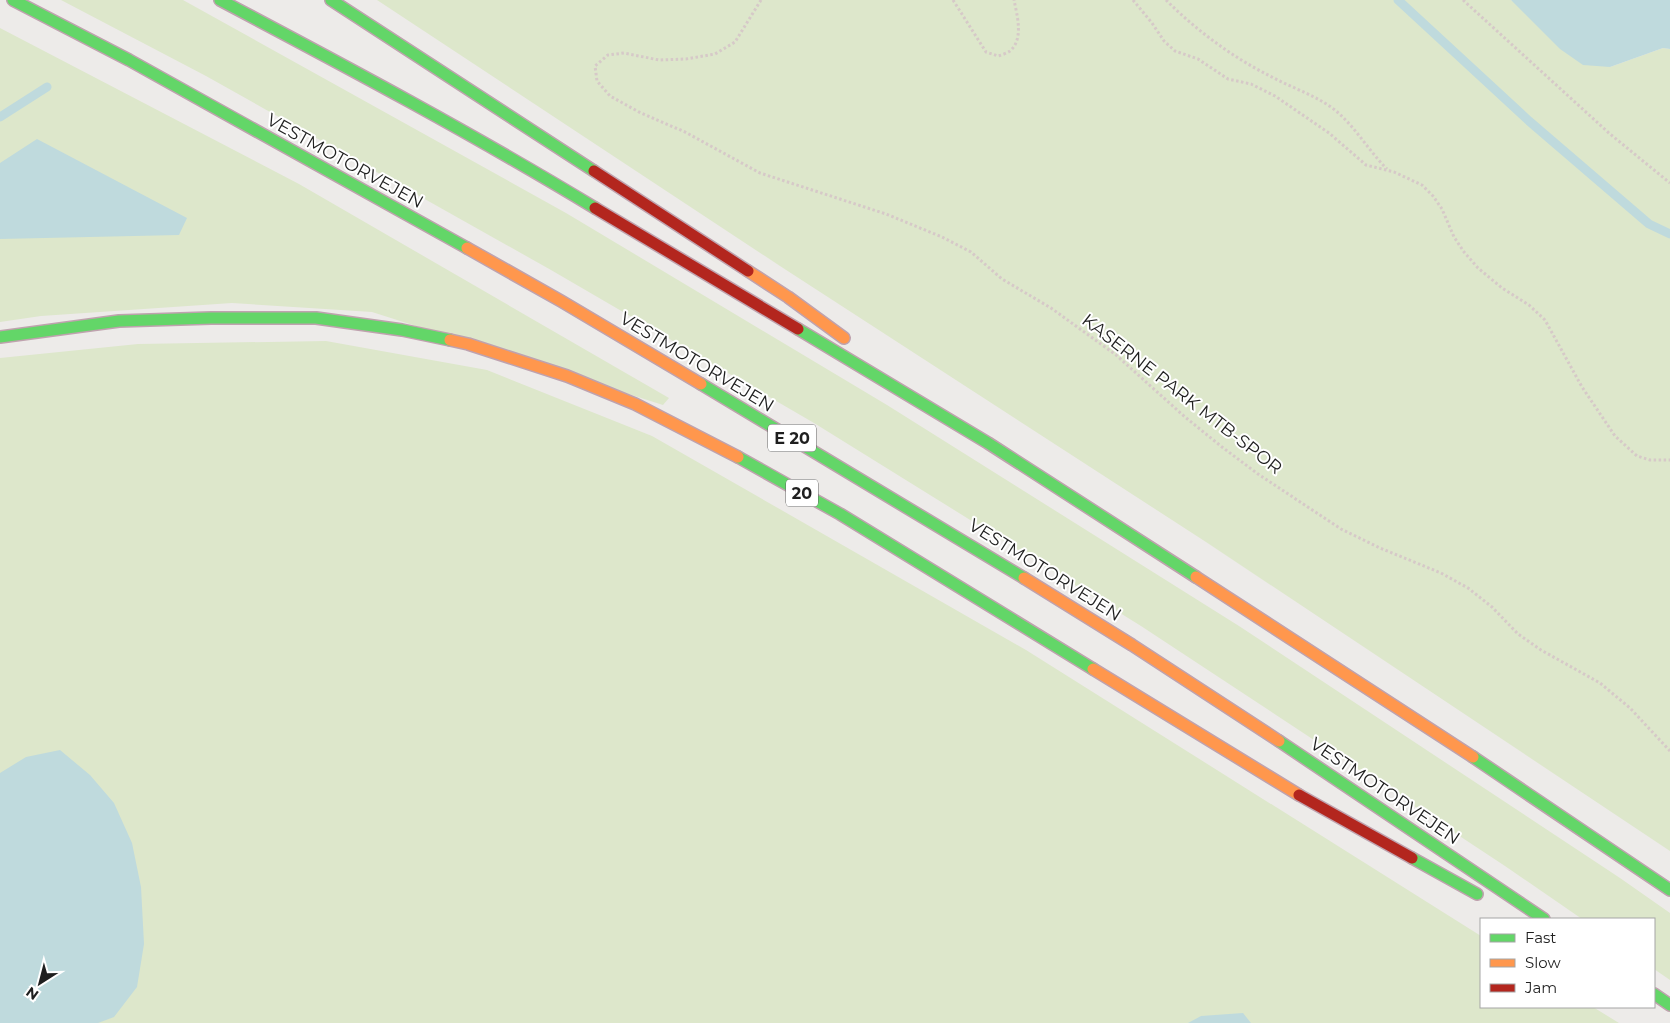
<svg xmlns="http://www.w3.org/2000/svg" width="1670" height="1023" font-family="Montserrat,sans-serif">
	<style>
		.grass { fill: #dde7cb }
		.water { fill: #bfdadd }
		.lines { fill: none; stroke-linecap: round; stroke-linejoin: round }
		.stream { stroke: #bfdadd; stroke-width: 9 }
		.fast-casing { stroke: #bfa2ae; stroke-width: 14 }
		.slow-casing { stroke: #bfa2ae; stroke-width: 14 }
		.jam-casing { stroke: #bfa2ae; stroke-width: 14 }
		.path { stroke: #d6c9c8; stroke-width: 3; stroke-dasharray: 2.5 2.5; stroke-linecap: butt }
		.fast { stroke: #63d668; stroke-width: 11 }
		.slow { stroke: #ff974d; stroke-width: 11 }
		.jam { stroke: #b3261e; stroke-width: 11 }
		.labels { text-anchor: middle; stroke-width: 4; stroke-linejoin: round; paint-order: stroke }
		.shield { fill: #fff; stroke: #626262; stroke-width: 1 }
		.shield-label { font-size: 16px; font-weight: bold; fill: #1f1f1f }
		.street-label { font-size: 18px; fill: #1f1f1f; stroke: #fff }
	</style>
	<rect width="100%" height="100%" fill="#edebe9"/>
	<path class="grass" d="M61,0h122l383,213 321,192 352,221 381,252 50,35v67l-16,-11v-50h-72l-77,-53 -364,-240 -327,-203 -263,-153 -345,-194z
		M377,0h1134l99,67 53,-19 7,1v802l-464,-309 -426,-276z
		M0,28l299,156 370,214 -6,7 -291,-93 -140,-9 -191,13 -41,6z
		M326,341l161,29 165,66 374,214 455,286v71h112l26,16h-1619v-665l138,-14z"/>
	<path class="water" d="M1511,0h159v49l-7,-1 -53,19 -27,-2 -23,-16z
		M37,139l150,79 -8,17 -179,4v-76z
		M60,750l30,25 24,28 18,40 9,44 3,57 -7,43 -23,30 -16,6h-98v-250l26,-16z
		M1243,1013l8,10h-63l13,-7z"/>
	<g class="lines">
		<path class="stream" d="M1398,0l131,121 120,103 21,10
			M0,117l47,-30"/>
		<g class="fast-casing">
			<path id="fast" d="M13,0l116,60 338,188
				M220,0c127,67 253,134 375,208
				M331,0l263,171
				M798,329l190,114 208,134
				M0,337l119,-16 92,-3h105l86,12 48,10
				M701,384l323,194
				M738,457l102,57 253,155
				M1279,741l265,178
				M1473,757l197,133
				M1412,858l65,36
				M1654,994l16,11"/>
		</g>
		<g class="slow-casing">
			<path id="slow" d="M467,248l94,53 140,83
				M748,271l40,26 56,41
				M450,340l18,4 99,32 68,28 103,53
				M1196,577l277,180
				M1024,578l108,67 147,96
				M1093,669l206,126"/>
		</g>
		<g class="jam-casing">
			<path id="jam" d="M594,171l154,100
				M595,208l203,121
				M1299,795l113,63"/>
		</g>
		<path class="path" d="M761,0l-26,42 -20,12 -29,5 -27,1 -35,-7 -16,2 -13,11 2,15 13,15 29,16 46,20 75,41 126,41 56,23 29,15 31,27 49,29 65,47 69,62 37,30 36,27 83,55 39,19 61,25 27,15 24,19 26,27 23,16 59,33 30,25 40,43
			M953,0l33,52 12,4c4,-1 9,-3 12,-5 14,-12 7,-36 4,-51
			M1133,0l19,23 12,18 11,10 23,8 30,20 23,5 24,12 54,37 37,32 28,7 28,13 11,11 9,13 12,28 10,15 14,16 24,20 27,17 16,15 37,67 33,49 22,20 13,4h20
			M1166,0c30,30 66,57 104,76 20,11 42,18 61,31 23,17 36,42 56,62
			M1463,0l147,134 60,49"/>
		<use href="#fast" class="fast"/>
		<use href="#slow" class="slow"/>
		<use href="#jam" class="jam"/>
	</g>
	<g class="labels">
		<g class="shield">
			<rect x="768" y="424.5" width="48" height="27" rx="4"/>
			<rect x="786" y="479.5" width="32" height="27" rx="4"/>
		</g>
		<g class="shield-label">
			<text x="792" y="444">E 20</text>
			<text x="802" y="499">20</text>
		</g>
		<g class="street-label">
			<text transform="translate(345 161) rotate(29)" y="6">VESTMOTORVEJEN</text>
			<text transform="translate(697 362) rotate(31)" y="6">VESTMOTORVEJEN</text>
			<text transform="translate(1182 394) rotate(38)" y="6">KASERNE PARK MTB-SPOR</text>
			<text transform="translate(1045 570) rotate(32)" y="6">VESTMOTORVEJEN</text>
			<text transform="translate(1385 791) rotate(34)" y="6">VESTMOTORVEJEN</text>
		</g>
	</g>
	<rect x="1480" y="918" width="175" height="90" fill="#ffffff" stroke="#a5a5a5"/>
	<rect x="1490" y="934" width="25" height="8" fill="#63d668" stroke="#a5a5a5"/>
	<text x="1525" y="943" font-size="15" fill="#1f1f1f">Fast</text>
	<rect x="1490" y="959" width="25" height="8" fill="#ff974d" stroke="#a5a5a5"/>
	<text x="1525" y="968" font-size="15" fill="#1f1f1f">Slow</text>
	<rect x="1490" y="984" width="25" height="8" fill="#b3261e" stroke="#a5a5a5"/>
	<text x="1525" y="993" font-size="15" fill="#1f1f1f">Jam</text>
	<g transform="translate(40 983) rotate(216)" stroke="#ffffff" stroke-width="4" paint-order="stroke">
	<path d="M0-4L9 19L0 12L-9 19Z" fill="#1f1f1f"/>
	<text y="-8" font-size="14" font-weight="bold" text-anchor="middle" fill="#1f1f1f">N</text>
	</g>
</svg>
